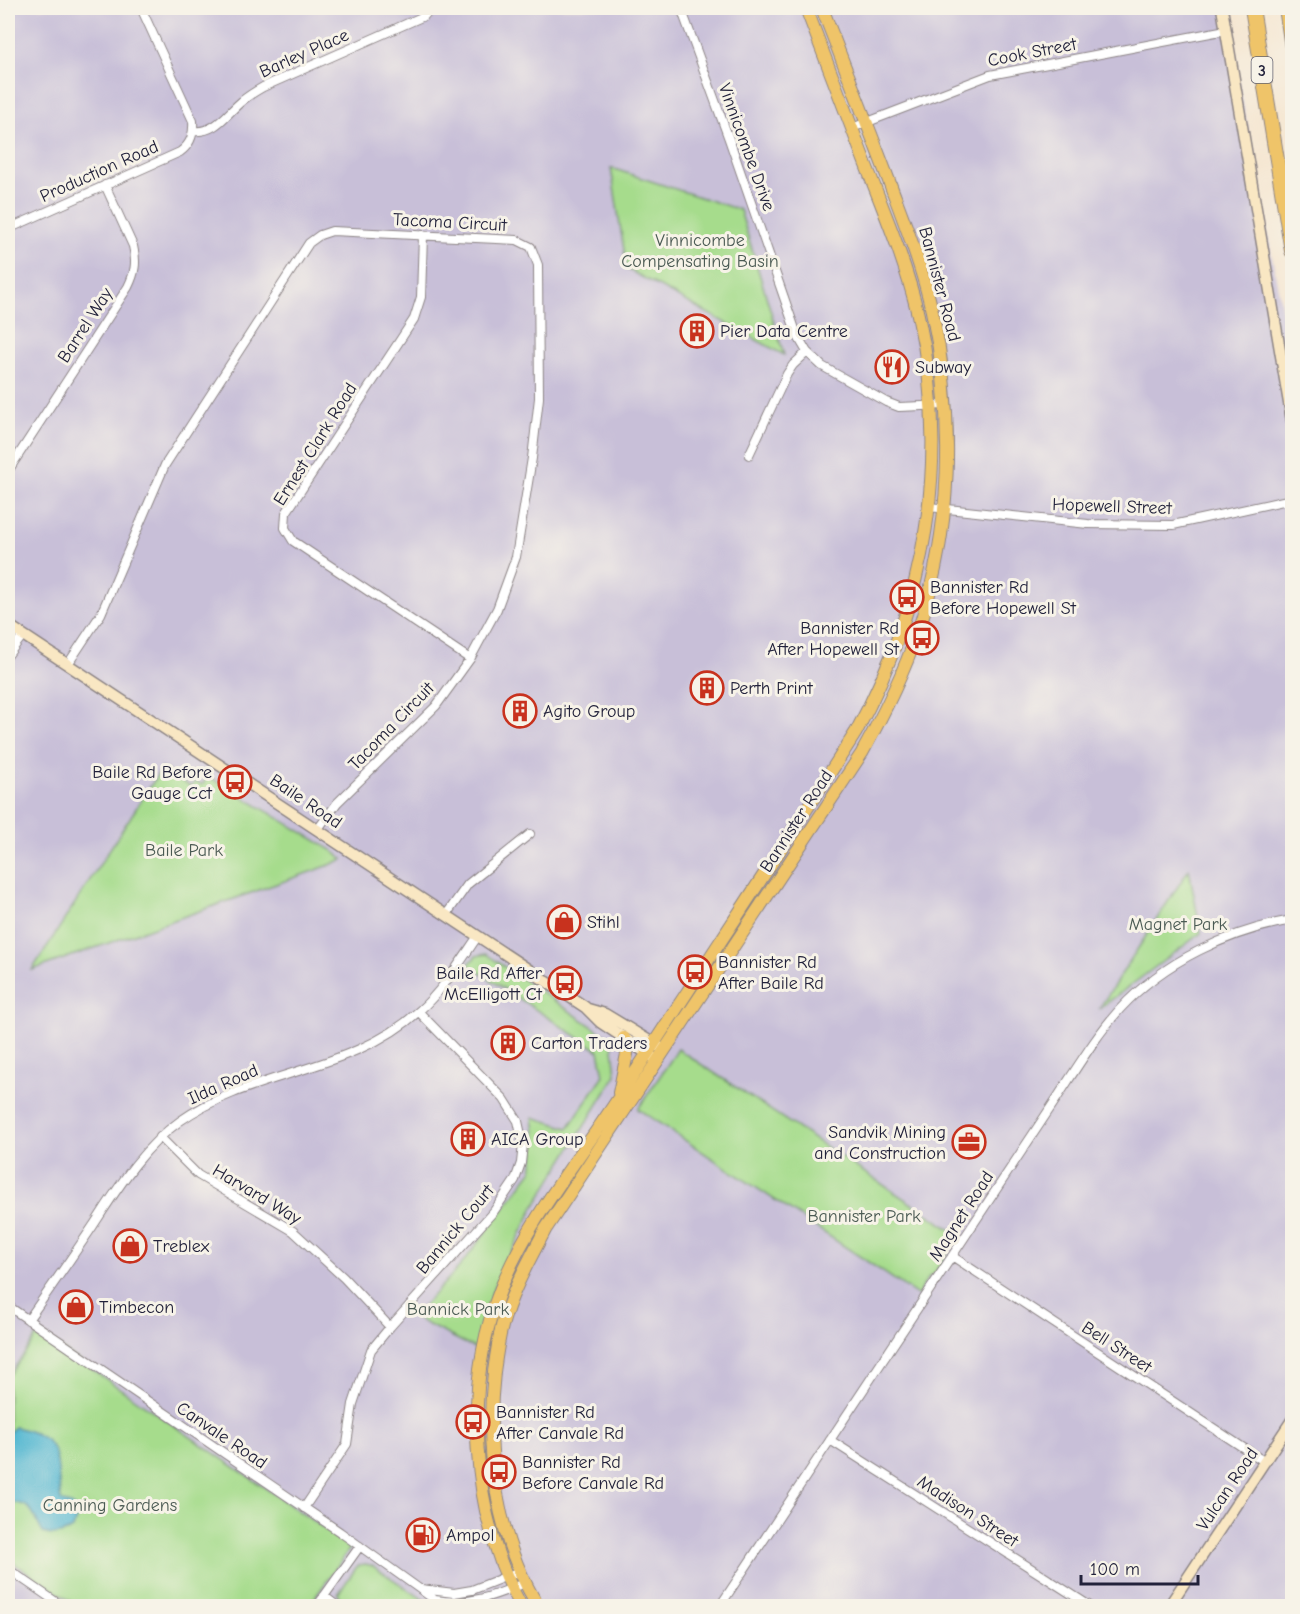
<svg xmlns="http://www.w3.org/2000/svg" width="1300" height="1614" font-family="'Comic Neue',sans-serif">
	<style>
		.industrial { fill: #c8bfd8 }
		.green { fill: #a6dc8c; stroke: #647f64; stroke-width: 1.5 }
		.water { fill: #52b7d1; stroke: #3a6c86; stroke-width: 1.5 }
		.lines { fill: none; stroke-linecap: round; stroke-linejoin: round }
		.street-casing { stroke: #8c8485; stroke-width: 10 }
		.secondary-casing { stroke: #8c8485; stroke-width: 13 }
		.primary-casing { stroke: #8c8485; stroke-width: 14 }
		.highway-casing { stroke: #8c8485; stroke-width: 16 }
		.street { stroke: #fff; stroke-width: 8 }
		.secondary { stroke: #f9e7c3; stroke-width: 10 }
		.primary { stroke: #efc469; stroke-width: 12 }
		.highway { stroke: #efc469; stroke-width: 14 }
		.labels { text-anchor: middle; stroke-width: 6; stroke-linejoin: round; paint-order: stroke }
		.shield { fill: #f7f3e8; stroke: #62616f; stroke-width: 1.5 }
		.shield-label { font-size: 16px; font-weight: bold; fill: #22223b }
		.street-label { font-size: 18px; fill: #22223b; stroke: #f7f3e8 }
		.park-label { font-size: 18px; fill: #4a5a53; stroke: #f7f3e8 }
		.poi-label { font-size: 18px; fill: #22223b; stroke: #f7f3e8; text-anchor: start }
	</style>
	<rect width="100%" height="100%" fill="#f7f3e8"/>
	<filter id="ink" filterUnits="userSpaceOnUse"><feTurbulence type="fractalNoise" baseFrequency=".0167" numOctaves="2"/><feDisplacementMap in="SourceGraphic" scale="12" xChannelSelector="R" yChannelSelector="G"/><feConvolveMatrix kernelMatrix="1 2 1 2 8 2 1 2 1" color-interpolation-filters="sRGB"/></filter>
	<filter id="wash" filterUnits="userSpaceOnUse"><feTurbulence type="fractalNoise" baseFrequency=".008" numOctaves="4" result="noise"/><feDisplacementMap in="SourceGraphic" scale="24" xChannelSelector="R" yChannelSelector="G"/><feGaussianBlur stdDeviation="1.35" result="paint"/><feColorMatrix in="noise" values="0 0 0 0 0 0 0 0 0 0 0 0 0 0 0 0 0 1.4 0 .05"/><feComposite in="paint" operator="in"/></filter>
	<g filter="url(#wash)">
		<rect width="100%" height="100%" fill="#f5e5cf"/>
		<path class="industrial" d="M8,8h1217l67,355v1243h-1284z"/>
		<path class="green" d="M611,168l129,42 44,145 -157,-86z
			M162,768l29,19 5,-6 6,4 6,-9 124,74 11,9 -13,6 -298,105z
			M1189,869l12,64 -102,76z
			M486,954l126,86 4,35 -82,132 -41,83 -17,59 -63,-32 48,-52 71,-94 4,-30 -3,-24 35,11 36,-53 -5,-24 -131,-86 8,-9z
			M678,1049l281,186 -25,40 -4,1 -10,14 -1,6 -281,-187z
			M39,1333l312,214 -42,59h-231l-70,-47v-182z
			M366,1564l7,2 60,40h-87l-4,-3 -4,-9 20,-29z"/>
		<path class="water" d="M14,1427c51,10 41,32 47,74l12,5 5,7 -5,16c-11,5 -18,8 -30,4 -12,-21 -8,-29 -35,-31v-68z"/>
	</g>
	<g filter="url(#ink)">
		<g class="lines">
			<g class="street-casing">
				<path id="street" d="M681,8l48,131 68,196 10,17 15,14 64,36 13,5 47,-2
					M852,128l138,-53 236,-45
					M194,131c22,2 33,-18 48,-30 7,-6 14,-10 21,-14l161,-71 7,-8
					M8,229l172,-77c11,-8 14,-18 13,-31l-52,-113
					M423,235l-2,62 -7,22 -128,194 -1,15 8,13 177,118
					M749,455l38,-81 6,-9 14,-13
					M8,471l120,-184c7,-14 9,-25 5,-41l-28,-61
					M929,507l159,17 85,1 119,-26
					M8,655l15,-20
					M68,664l33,-50 64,-149 144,-222 11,-8 12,-4 185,9 14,7 7,18 1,133 -7,60 -16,99 -19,52 -27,50 -34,47 -99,97 -19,26
					M446,915l22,-31 62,-50
					M160,1137l38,38 95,56 51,47 46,49
					M952,1256l313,206
					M8,1306l332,226 95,68c34,6 59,-4 90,-17
					M28,1320c22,-31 44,-63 65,-94 25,-38 49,-78 87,-105 72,-51 172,-48 239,-110 24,-21 41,-49 59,-75
					M830,1440l260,166
					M304,1508l43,-64 6,-40 18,-54 19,-23 104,-116 21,-31 6,-17 2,-19 -5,-23 -14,-22 -85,-87
					M8,1569l54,37
					M421,1589l33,4 18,-3 48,-19
					M324,1596l13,10
					M317,1606l43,-60
					M720,1606l329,-496c23,-34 44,-71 71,-101 44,-48 109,-78 172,-89"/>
			</g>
			<g class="secondary-casing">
				<path id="secondary" d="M1222,8l70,413
					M8,625l577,382 15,15 57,38
					M588,1009l17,5 56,34
					M1169,1606l123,-186"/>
			</g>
			<g class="primary-casing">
				<path id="primary" d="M619,1093l8,-39 -3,-16
					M521,1606c-50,-91 -59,-221 -20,-318 26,-67 78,-129 117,-189 79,-123 160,-244 238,-367 70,-130 95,-272 62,-417 -12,-52 -33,-101 -52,-150 -20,-53 -40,-105 -60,-157
					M538,1606c-42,-69 -53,-154 -44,-234 2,-15 4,-31 8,-46 9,-34 27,-65 43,-96l317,-477c21,-38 41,-78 55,-119 36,-104 38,-217 15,-323 -10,-45 -27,-87 -43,-130 -22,-58 -45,-116 -67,-173"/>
			</g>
			<g class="highway-casing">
				<path id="highway" d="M1252,8l40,243
					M1286,8l6,39"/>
			</g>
			<use href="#street" class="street"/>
			<use href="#secondary" class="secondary"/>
			<use href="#primary" class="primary"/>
			<use href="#highway" class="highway"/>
		</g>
	</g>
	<defs>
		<g id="building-ring" transform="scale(1.725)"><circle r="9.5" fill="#f7f3e8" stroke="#c8321e" stroke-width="1.5"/><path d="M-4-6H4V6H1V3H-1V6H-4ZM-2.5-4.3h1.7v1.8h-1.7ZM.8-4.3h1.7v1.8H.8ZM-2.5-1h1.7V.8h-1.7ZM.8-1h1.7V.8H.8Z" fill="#c8321e"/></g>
		<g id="restaurant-ring" transform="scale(1.725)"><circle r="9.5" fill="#f7f3e8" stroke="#c8321e" stroke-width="1.5"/><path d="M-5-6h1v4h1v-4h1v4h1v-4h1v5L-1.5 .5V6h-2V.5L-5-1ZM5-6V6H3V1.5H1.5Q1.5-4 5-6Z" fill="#c8321e"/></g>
		<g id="bus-ring" transform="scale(1.725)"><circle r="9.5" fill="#f7f3e8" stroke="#c8321e" stroke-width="1.5"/><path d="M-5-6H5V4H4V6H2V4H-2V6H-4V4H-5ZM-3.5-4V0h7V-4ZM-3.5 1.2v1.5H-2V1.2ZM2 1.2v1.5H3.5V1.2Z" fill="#c8321e"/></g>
		<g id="shop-ring" transform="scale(1.725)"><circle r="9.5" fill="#f7f3e8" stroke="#c8321e" stroke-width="1.5"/><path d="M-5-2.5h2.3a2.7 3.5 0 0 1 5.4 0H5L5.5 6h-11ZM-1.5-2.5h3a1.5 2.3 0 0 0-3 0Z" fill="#c8321e"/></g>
		<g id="office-ring" transform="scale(1.725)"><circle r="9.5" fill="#f7f3e8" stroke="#c8321e" stroke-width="1.5"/><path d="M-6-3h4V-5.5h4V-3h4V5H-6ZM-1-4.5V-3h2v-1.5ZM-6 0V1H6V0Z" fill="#c8321e"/></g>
		<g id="fuel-ring" transform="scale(1.725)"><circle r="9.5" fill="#f7f3e8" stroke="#c8321e" stroke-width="1.5"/><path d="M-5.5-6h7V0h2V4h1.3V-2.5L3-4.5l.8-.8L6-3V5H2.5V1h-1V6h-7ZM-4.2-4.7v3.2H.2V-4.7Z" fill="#c8321e"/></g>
	</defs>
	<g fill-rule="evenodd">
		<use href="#building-ring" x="697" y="331"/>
		<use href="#restaurant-ring" x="892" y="367"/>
		<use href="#bus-ring" x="907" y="597"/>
		<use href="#bus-ring" x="922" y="638"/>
		<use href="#building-ring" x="707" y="688"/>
		<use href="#building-ring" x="520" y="711"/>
		<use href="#bus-ring" x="235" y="782"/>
		<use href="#shop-ring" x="564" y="922"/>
		<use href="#bus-ring" x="695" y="972"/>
		<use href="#bus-ring" x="565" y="983"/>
		<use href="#building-ring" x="508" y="1043"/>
		<use href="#building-ring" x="468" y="1139"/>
		<use href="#office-ring" x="969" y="1142"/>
		<use href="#shop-ring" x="130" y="1246"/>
		<use href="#shop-ring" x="76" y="1307"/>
		<use href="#bus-ring" x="473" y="1422"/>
		<use href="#bus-ring" x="499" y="1472"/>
		<use href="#fuel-ring" x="423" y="1535"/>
	</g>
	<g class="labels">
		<rect class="shield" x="1251.5" y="57" width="21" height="26" rx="4.5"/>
		<g class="shield-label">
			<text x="1262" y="76">3</text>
		</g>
		<g class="street-label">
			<text transform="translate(1032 52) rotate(-11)" y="6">Cook Street</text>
			<text transform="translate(304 53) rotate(-24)" y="6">Barley Place</text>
			<text transform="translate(747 147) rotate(70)" y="6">Vinnicombe Drive</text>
			<text transform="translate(99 171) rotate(-24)" y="6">Production Road</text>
			<text transform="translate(450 222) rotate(3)" y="6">Tacoma Circuit</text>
			<text transform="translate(940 284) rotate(75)" y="6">Bannister Road</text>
			<text transform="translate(85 325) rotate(-57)" y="6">Barrel Way</text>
			<text transform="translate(315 444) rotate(-58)" y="6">Ernest Clark Road</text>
			<text transform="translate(1112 506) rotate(2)" y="6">Hopewell Street</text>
			<text transform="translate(391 726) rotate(-46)" y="6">Tacoma Circuit</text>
			<text transform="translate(306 801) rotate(34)" y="6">Baile Road</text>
			<text transform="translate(796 821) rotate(-57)" y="6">Bannister Road</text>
			<text transform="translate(223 1084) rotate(-24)" y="6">Ilda Road</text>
			<text transform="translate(257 1194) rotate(31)" y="6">Harvard Way</text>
			<text transform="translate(961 1216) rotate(-57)" y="6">Magnet Road</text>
			<text transform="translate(455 1229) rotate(-50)" y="6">Bannick Court</text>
			<text transform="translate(1117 1347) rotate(33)" y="6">Bell Street</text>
			<text transform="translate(222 1435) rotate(34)" y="6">Canvale Road</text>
			<text transform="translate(1227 1489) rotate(-56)" y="6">Vulcan Road</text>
			<text transform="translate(968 1511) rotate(33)" y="6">Madison Street</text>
		</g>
		<g class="park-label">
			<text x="700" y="246">Vinnicombe<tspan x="700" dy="21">Compensating Basin</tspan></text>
			<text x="184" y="856">Baile Park</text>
			<text x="1178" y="930">Magnet Park</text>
			<text x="864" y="1222">Bannister Park</text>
			<text x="458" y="1315">Bannick Park</text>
			<text x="110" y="1511">Canning Gardens</text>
		</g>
		<g class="poi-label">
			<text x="720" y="337">Pier Data Centre</text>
			<text x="915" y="373">Subway</text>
			<text x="930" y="593">Bannister Rd<tspan x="930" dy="21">Before Hopewell St</tspan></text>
			<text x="899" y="634" text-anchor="end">Bannister Rd<tspan x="899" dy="21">After Hopewell St</tspan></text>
			<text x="730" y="694">Perth Print</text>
			<text x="543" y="717">Agito Group</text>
			<text x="212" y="778" text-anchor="end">Baile Rd Before<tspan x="212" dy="21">Gauge Cct</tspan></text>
			<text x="587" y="928">Stihl</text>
			<text x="718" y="968">Bannister Rd<tspan x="718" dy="21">After Baile Rd</tspan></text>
			<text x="542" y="979" text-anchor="end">Baile Rd After<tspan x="542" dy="21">McElligott Ct</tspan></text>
			<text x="531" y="1049">Carton Traders</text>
			<text x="946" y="1138" text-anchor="end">Sandvik Mining<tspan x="946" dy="21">and Construction</tspan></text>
			<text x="491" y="1145">AICA Group</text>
			<text x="153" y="1252">Treblex</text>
			<text x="99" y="1313">Timbecon</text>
			<text x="496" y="1418">Bannister Rd<tspan x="496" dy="21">After Canvale Rd</tspan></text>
			<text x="522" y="1468">Bannister Rd<tspan x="522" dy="21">Before Canvale Rd</tspan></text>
			<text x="446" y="1541">Ampol</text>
		</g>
	</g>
	<rect width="1300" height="1614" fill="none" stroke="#f7f3e8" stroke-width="30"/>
	<path d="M1081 1575v9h117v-9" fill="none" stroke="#22223b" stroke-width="3"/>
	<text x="1090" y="1575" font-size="18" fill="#22223b" stroke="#f7f3e8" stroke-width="4.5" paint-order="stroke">100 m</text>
</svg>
